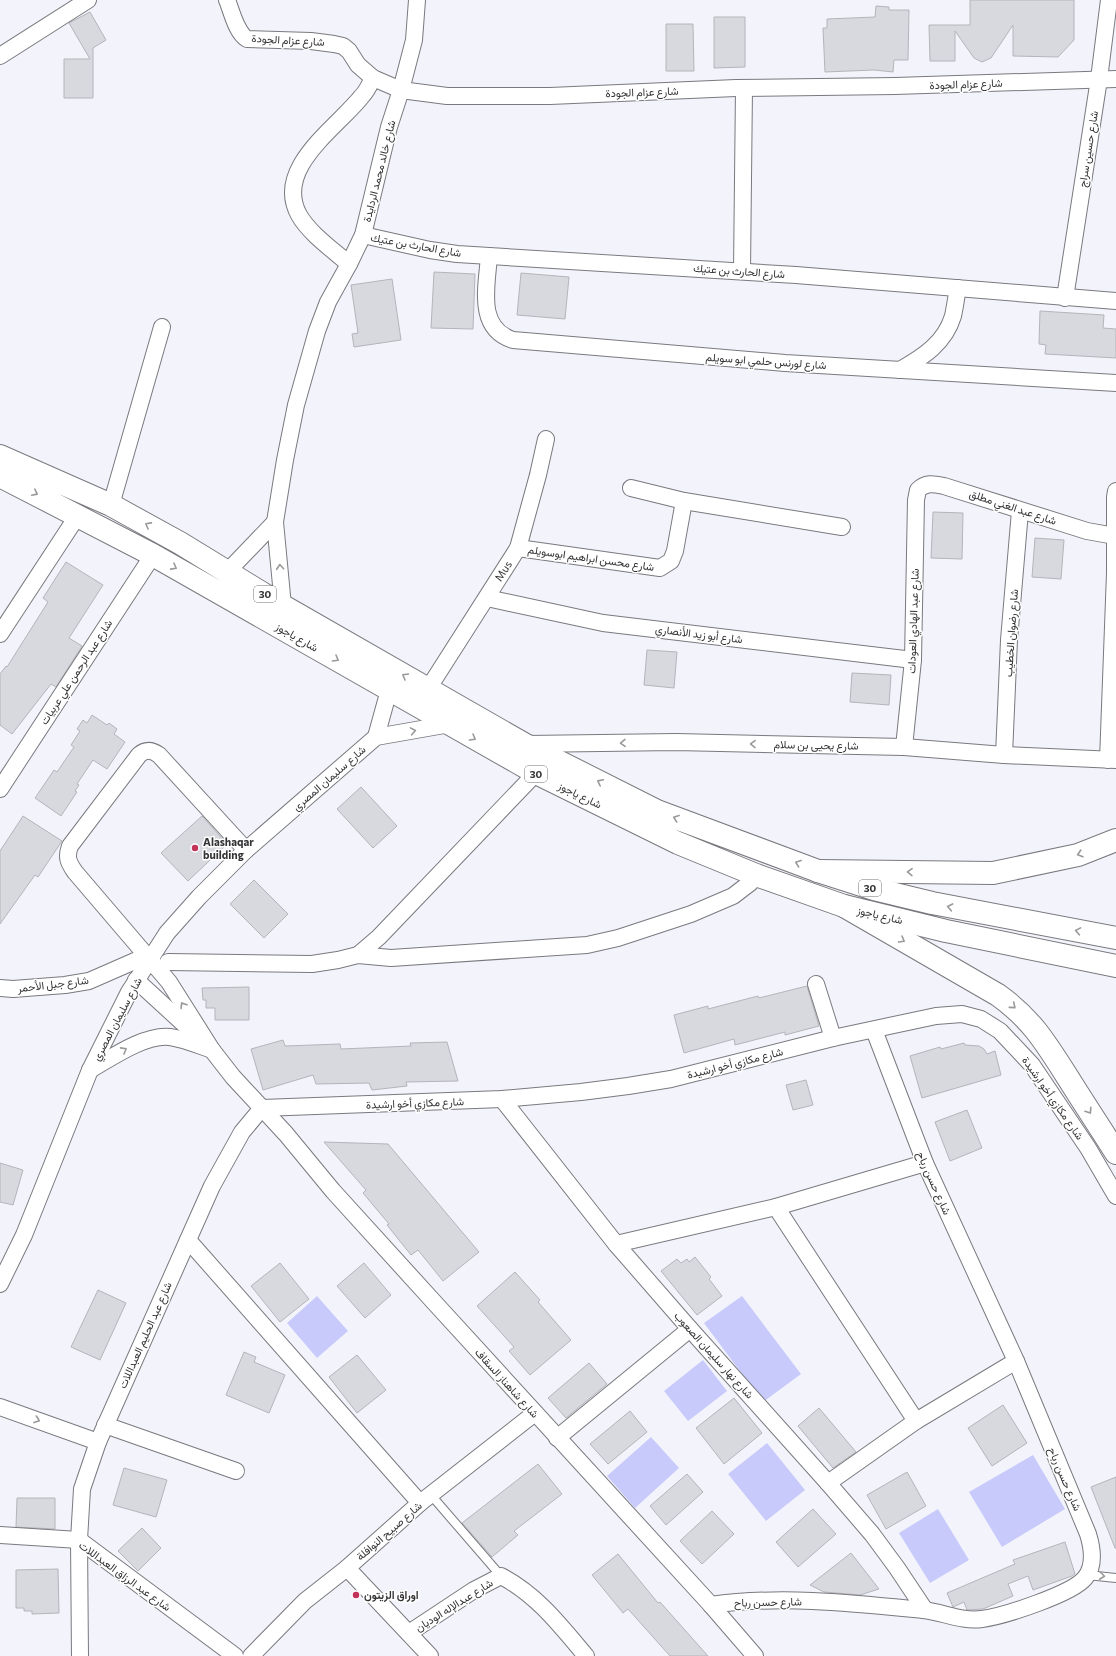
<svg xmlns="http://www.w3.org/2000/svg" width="1116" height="1656" font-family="Commissioner,Vazirmatn,sans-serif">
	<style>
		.green { fill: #c8cafb }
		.building { fill: #d8d9df; stroke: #b4b4bb }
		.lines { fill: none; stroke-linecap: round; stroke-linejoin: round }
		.lane-casing { stroke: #79797f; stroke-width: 10 }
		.street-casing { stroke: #79797f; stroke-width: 18 }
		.primary-casing { stroke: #79797f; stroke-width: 24 }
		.highway-casing { stroke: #79797f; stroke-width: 24 }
		.lane { stroke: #fff; stroke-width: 8 }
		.street { stroke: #fff; stroke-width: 16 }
		.primary { stroke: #fff; stroke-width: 22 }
		.highway { stroke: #fff; stroke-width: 22 }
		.oneway { stroke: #99999a }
		.poi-dot { fill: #c2335a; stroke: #fff; stroke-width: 1.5 }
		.labels { text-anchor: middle; stroke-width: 3; stroke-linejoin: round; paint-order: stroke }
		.shield { fill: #fff; stroke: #707072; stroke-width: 1 }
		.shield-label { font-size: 10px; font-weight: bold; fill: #333335 }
		.street-label { font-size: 11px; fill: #333335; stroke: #fff }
		.poi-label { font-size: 11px; font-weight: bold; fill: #333335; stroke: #fff; text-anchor: start }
	</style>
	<rect width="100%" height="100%" fill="#f3f4fb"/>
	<path class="green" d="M317,1296l31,35 -31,27 -30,-35z
		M742,1296l59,78 -38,28 -59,-79z
		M703,1360l24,31 -39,30 -24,-30z
		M651,1437l28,31 -44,40 -28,-32z
		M767,1443l38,47 -39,31 -38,-47z
		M1033,1455l32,54 -63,38 -33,-55z
		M938,1509l31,51 -39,23 -31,-50z"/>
	<path class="building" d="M970,0h104v40l-16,17 -45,-1v-31l-22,33 -9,4 -8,-4 -19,-27v30h-25l-1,-36h41z
		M876,6l13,1v3h20l-1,50h-14l-1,12 -19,-2 -49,2 -2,-44h4v-9l48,-2z
		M90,12l16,28 -13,8v50h-29v-39h26l-21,-36z
		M714,17h31v50l-31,1z
		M666,24h27l1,47h-28z
		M434,272l41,2 -2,55 -42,-1z
		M521,273l48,4 -4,42 -48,-4z
		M392,279l9,61 -47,7 -2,-13 6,-1 -7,-48z
		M1040,311l64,4 -1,13 13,1v29l-71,-4 1,-9 -7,-1z
		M933,512l30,1 -1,46 -31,-1z
		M1035,538l29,2 -3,39 -29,-2z
		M66,562l37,23 -34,53 13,8 -26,41 -5,-3 -39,50 -12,-9v-51l6,-8 1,1 41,-65 -5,-4z
		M647,650l30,2 -3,36 -30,-3z
		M852,673l39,2 -2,30 -39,-3z
		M92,715l15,10 2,-2 8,6 -3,5 11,8 -18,27 -14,-9 -16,24 2,1 -4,6 2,1 -16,24 -26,-18 19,-28 3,2 17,-25 -3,-2 9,-14 -3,-2 6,-9 4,3z
		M361,787l36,39 -24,22 -36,-39z
		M23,816l39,25 -24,36 -3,-2 -35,49v-73z
		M202,816l25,28 -39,37 -27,-28z
		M254,880l34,34 -24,24 -34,-34z
		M807,986l12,40 -34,9v-3l-50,13 -1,-6 -50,14 -10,-38 34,-9v3l50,-13 1,2z
		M249,987v33h-34v-12h-9v-8h-3l-1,-12z
		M283,1040l2,6 55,-2 1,5 70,-3 -1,-3 37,-1 11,39 -52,1 1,4 -35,4 -3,-7 -53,1 -3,-9 -50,15 -12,-41z
		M964,1043l1,2 14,1 5,3 3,5 8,-3 6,24 -79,23 -12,-42 30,-9 1,2z
		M806,1080l7,25 -20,5 -7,-25z
		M967,1110l15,38 -32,13 -15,-39z
		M324,1142l64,2 91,108 -36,29 -25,-31 -7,5 -24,-30 2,-1 -26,-31 3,-3z
		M0,1163l23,7 -10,35 -13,-3z
		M695,1257l16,20 -2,2 13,17 -25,19 -36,-44 16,-12 4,4 6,-4 2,3z
		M280,1263l29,36 -29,23 -29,-36z
		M364,1263l27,32 -26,23 -28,-32z
		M515,1272l25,28 -2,2 33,38 -41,35 -21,-24 5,-4 -37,-41z
		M98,1290l28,13 -26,57 -29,-13z
		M244,1352l12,5 -2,5 31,13 -16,38 -43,-18z
		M357,1355l29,35 -29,23 -28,-36z
		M589,1363l18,21 -41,34 -18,-20z
		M734,1398l28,35 -38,31 -28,-36z
		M1003,1405l24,38 -35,23 -24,-38z
		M819,1408l37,44 -23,16 -35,-42z
		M630,1411l17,21 -39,32 -18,-20z
		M538,1464l24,30 -48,37 4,4 -26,22 -30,-34z
		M124,1468l43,12 -11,37 -43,-12z
		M907,1472l19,34 -40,23 -19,-34z
		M687,1474l16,18 -37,33 -16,-19z
		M1116,1477v71h-1l-24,-61z
		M17,1498h38v31l-39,-2z
		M813,1509l23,25 -38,33 -22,-25z
		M712,1511l22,23 -32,30 -22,-23z
		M142,1528l19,20 -23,23 -20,-20z
		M1065,1542l10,32 -3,2 -39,14 -5,-14 -20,8 5,12 -30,13 -16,1 -3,-8 -11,5 -6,-14 68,-29 -2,-4z
		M851,1553l28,36 -19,6 -36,-3 -14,-7z
		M618,1554l40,49 2,-1 48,54h-38l-42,-47 -5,4 -31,-38z
		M58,1569l1,44 -27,1v-3h-8v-3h-8v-38z"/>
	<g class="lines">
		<g class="lane-casing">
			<path id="lane" d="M431,1495l70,81
				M1087,1575l29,3"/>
		</g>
		<g class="street-casing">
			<g id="street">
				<path d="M227,0c5,12 9,32 20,39l64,2 23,3 9,2 6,5 9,14 15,13 28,12 46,6h103l186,-8 159,-2 221,-7"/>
				<path d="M0,56l88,-56"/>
				<path d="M363,235l67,15 27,4 339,21 320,26"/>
				<path d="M489,256c-2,30 -13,72 24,84l272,23 331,20"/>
				<path d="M349,264c-16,-14 -40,-31 -50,-49 -26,-47 39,-88 63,-119 5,-5 8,-12 11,-18"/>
				<path d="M742,271l2,-183"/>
				<path d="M1065,298l34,-219 10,-79"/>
				<path d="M900,370c23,-13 45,-27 53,-54 2,-9 3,-18 5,-28"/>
				<path d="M631,488l53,13 158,26"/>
				<path d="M111,505l51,-178"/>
				<path d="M518,548l142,20 11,-7 4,-10 9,-50"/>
				<path d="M228,571l47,-49"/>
				<path d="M487,598l116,25 310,37"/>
				<path d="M283,606l-8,-84 10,-62 11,-55 21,-74 11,-29 21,-38 14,-29 26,-108 12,-37 13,-50 3,-40"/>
				<path d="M0,634l78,-119"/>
				<path id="s1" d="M428,689l90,-141 20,-73 8,-36"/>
				<path d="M376,737l13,-47"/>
				<path d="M526,744l150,-2 228,5 100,8 112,5"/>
				<path d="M904,747l9,-87 3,-160 2,-10c8,-8 16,-6 26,-4l143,45 28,5"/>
				<path d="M1004,755l5,-115 11,-129"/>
				<path d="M1108,760l7,-187v-76l1,-6"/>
				<path d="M0,789l153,-234"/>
				<path d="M246,850l-87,-95c-7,-5 -13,-6 -20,0l-69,91c-4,11 -2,16 5,26l94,110 43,68 21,27 53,57 47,57 100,110 278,304 44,51"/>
				<path d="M358,955l21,-18 157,-164"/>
				<path d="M168,962l144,2 26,-4 20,-5 33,3 196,-13 31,-7 73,-24 42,-18 17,-13 6,-8"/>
				<path d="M136,980l60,55"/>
				<path d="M816,984l17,54"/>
				<path d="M0,988l13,1 52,-4 24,-4 48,-21h13"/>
				<path d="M90,1070c21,-12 55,-36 80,-33 14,2 28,8 42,13"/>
				<path d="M502,1099l114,145 74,85 138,154 44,51 25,34 28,42"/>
				<path d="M262,1108l240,-9 79,-7 47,-6 43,-7 162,-41 103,-22 26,-2 19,5 19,12 32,34 56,83 28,48"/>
				<path d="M776,1207l140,214"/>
				<path d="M188,1240l232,263"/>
				<path d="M616,1244l160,-37 149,-44"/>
				<path d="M0,1284l24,-49 66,-165 39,-78 38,-59 32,-36 47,-47 130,-113 74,-13"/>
				<path d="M0,1407l98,35"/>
				<path d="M105,1425l131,46"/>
				<path d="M557,1438l133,-109"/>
				<path d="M828,1483l88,-62 100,-60"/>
				<path d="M0,1535l79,5 156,116"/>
				<path d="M347,1568l83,88"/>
				<path d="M711,1605c70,-10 142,-2 212,5 20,2 39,12 59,9 22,-3 90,-25 103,-41 10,-12 7,-31 3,-44l-72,-173 -91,-198 -51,-133"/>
				<path d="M409,1633l65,-43 27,-14c36,19 59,49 85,80"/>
				<path d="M80,1656l-1,-116 3,-51 16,-47 114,-256 30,-54 20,-24"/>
				<path d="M251,1656l54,-55 42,-33 73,-65 115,-90"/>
			</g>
		</g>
		<g class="primary-casing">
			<path id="primary" d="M0,456l111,49 69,38 103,63 241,138 133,67 161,60 56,18 58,14 184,35
				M0,476l153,79 383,218 142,70 78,32 88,31 102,25 170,35"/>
		</g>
		<g class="highway-casing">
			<path id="highway" d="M818,871l175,2 85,-18 38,-15
				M844,906l154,89c35,25 49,50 72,86 15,24 31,48 46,72"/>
		</g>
		<use href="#lane" class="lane"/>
		<use href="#street" class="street"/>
		<use href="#primary" class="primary"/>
		<use href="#highway" class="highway"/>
	</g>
	<defs><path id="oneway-chevron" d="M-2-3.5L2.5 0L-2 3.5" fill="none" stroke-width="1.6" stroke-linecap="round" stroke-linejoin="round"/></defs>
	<g class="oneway">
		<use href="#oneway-chevron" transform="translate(35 493) rotate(27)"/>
		<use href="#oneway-chevron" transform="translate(148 525) rotate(-151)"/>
		<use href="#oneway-chevron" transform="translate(174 567) rotate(29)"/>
		<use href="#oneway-chevron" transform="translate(280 567) rotate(-95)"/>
		<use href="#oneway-chevron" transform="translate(336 659) rotate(30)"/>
		<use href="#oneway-chevron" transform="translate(405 676) rotate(-150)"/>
		<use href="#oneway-chevron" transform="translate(413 731) rotate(-10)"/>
		<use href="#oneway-chevron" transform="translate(473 738) rotate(30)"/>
		<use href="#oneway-chevron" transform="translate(623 743) rotate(179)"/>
		<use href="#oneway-chevron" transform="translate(753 744) rotate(-179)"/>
		<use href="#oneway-chevron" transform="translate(600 782) rotate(-153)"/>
		<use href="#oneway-chevron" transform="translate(676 818) rotate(-160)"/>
		<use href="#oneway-chevron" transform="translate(1080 854) rotate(162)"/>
		<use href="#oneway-chevron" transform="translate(798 863) rotate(-160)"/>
		<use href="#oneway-chevron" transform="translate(910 872) rotate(-179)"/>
		<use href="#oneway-chevron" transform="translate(950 907) rotate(-169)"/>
		<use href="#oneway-chevron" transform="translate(1078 931) rotate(-170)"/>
		<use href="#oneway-chevron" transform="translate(902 940) rotate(30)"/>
		<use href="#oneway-chevron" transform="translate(183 1005) rotate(-122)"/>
		<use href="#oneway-chevron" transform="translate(1013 1006) rotate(40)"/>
		<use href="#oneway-chevron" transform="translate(124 1050) rotate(-29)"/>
		<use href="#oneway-chevron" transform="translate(1089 1111) rotate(57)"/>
		<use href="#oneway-chevron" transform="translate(37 1420) rotate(20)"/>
		<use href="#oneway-chevron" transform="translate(1102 1576) rotate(7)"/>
	</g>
	<g class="poi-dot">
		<circle cx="195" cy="848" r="4"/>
		<circle cx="356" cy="1595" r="4"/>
	</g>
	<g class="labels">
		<g class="shield">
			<rect x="254" y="586" width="22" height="16" rx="3"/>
			<rect x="525" y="766" width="22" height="16" rx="3"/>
			<rect x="859" y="880" width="22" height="16" rx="3"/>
		</g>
		<g class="shield-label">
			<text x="265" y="598">30</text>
			<text x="536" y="778">30</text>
			<text x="870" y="892">30</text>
		</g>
		<g class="street-label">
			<text transform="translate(288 40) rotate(3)" y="4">شارع عزام الجودة</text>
			<text transform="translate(966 84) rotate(-2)" y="4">شارع عزام الجودة</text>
			<text transform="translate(642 92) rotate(-2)" y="4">شارع عزام الجودة</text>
			<text transform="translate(1088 149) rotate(-81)" y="4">شارع حسين سراج</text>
			<text transform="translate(379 171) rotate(-76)" y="4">شارع خالد محمد الردايدة</text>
			<text transform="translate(416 245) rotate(10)" y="4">شارع الحارث بن عتيك</text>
			<text transform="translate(739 271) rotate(4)" y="4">شارع الحارث بن عتيك</text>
			<text transform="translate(766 361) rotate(4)" y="4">شارع لورنس حلمي ابو سويلم</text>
			<text transform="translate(1013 507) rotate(18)" y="4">شارع عبد الغني مطلق</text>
			<text transform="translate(591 558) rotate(8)" y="4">شارع محسن ابراهيم ابوسويلم</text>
			<text dy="4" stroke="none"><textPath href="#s1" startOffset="140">Mus</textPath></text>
			<text transform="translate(913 621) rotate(-88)" y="4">شارع عبد الهادي العودات</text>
			<text transform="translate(1011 633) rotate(-86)" y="4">شارع رضوان الخطيب</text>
			<text transform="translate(699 634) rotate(7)" y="4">شارع أبو زيد الأنصاري</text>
			<text transform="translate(297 637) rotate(30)" y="4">شارع ياجوز</text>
			<text transform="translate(76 672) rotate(-57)" y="4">شارع عبد الرحمن علي عربيات</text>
			<text transform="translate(816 745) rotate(1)" y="4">شارع يحيى بن سلام</text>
			<text transform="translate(329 778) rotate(-41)" y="4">شارع سليمان المصري</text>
			<text transform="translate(580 795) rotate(26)" y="4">شارع ياجوز</text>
			<text transform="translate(880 915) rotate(13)" y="4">شارع ياجوز</text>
			<text transform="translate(53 984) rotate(-7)" y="4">شارع جبل الأحمر</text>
			<text transform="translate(117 1019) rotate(-62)" y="4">شارع سليمان المصري</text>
			<text transform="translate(735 1063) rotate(-14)" y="4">شارع مكازي أخو ارشيدة</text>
			<text transform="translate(1053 1098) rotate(55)" y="4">شارع مكازي أخو ارشيدة</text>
			<text transform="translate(415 1103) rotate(-2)" y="4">شارع مكازي أخو ارشيدة</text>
			<text transform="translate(934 1183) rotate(66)" y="4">شارع حسن رباح</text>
			<text transform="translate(145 1335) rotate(-66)" y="4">شارع عبد الحليم العبداللات</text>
			<text transform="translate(714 1355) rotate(48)" y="4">شارع نهار سليمان الصعوب</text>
			<text transform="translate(507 1383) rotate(48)" y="4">شارع شاهناز السقاف</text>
			<text transform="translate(1065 1479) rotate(67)" y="4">شارع حسن رباح</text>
			<text transform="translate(389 1531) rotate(-41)" y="4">شارع صبيح النوافلة</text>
			<text transform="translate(125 1576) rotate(36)" y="4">شارع عبد الرزاق العبداللات</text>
			<text transform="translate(768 1602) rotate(-1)" y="4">شارع حسن رباح</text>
			<text transform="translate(454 1605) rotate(-32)" y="4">شارع عبدالإله الوديان</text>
		</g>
		<g class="poi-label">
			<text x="203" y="846">Alashaqar<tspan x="203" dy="13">building</tspan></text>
			<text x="364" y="1599">اوراق الزيتون</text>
		</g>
	</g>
</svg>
